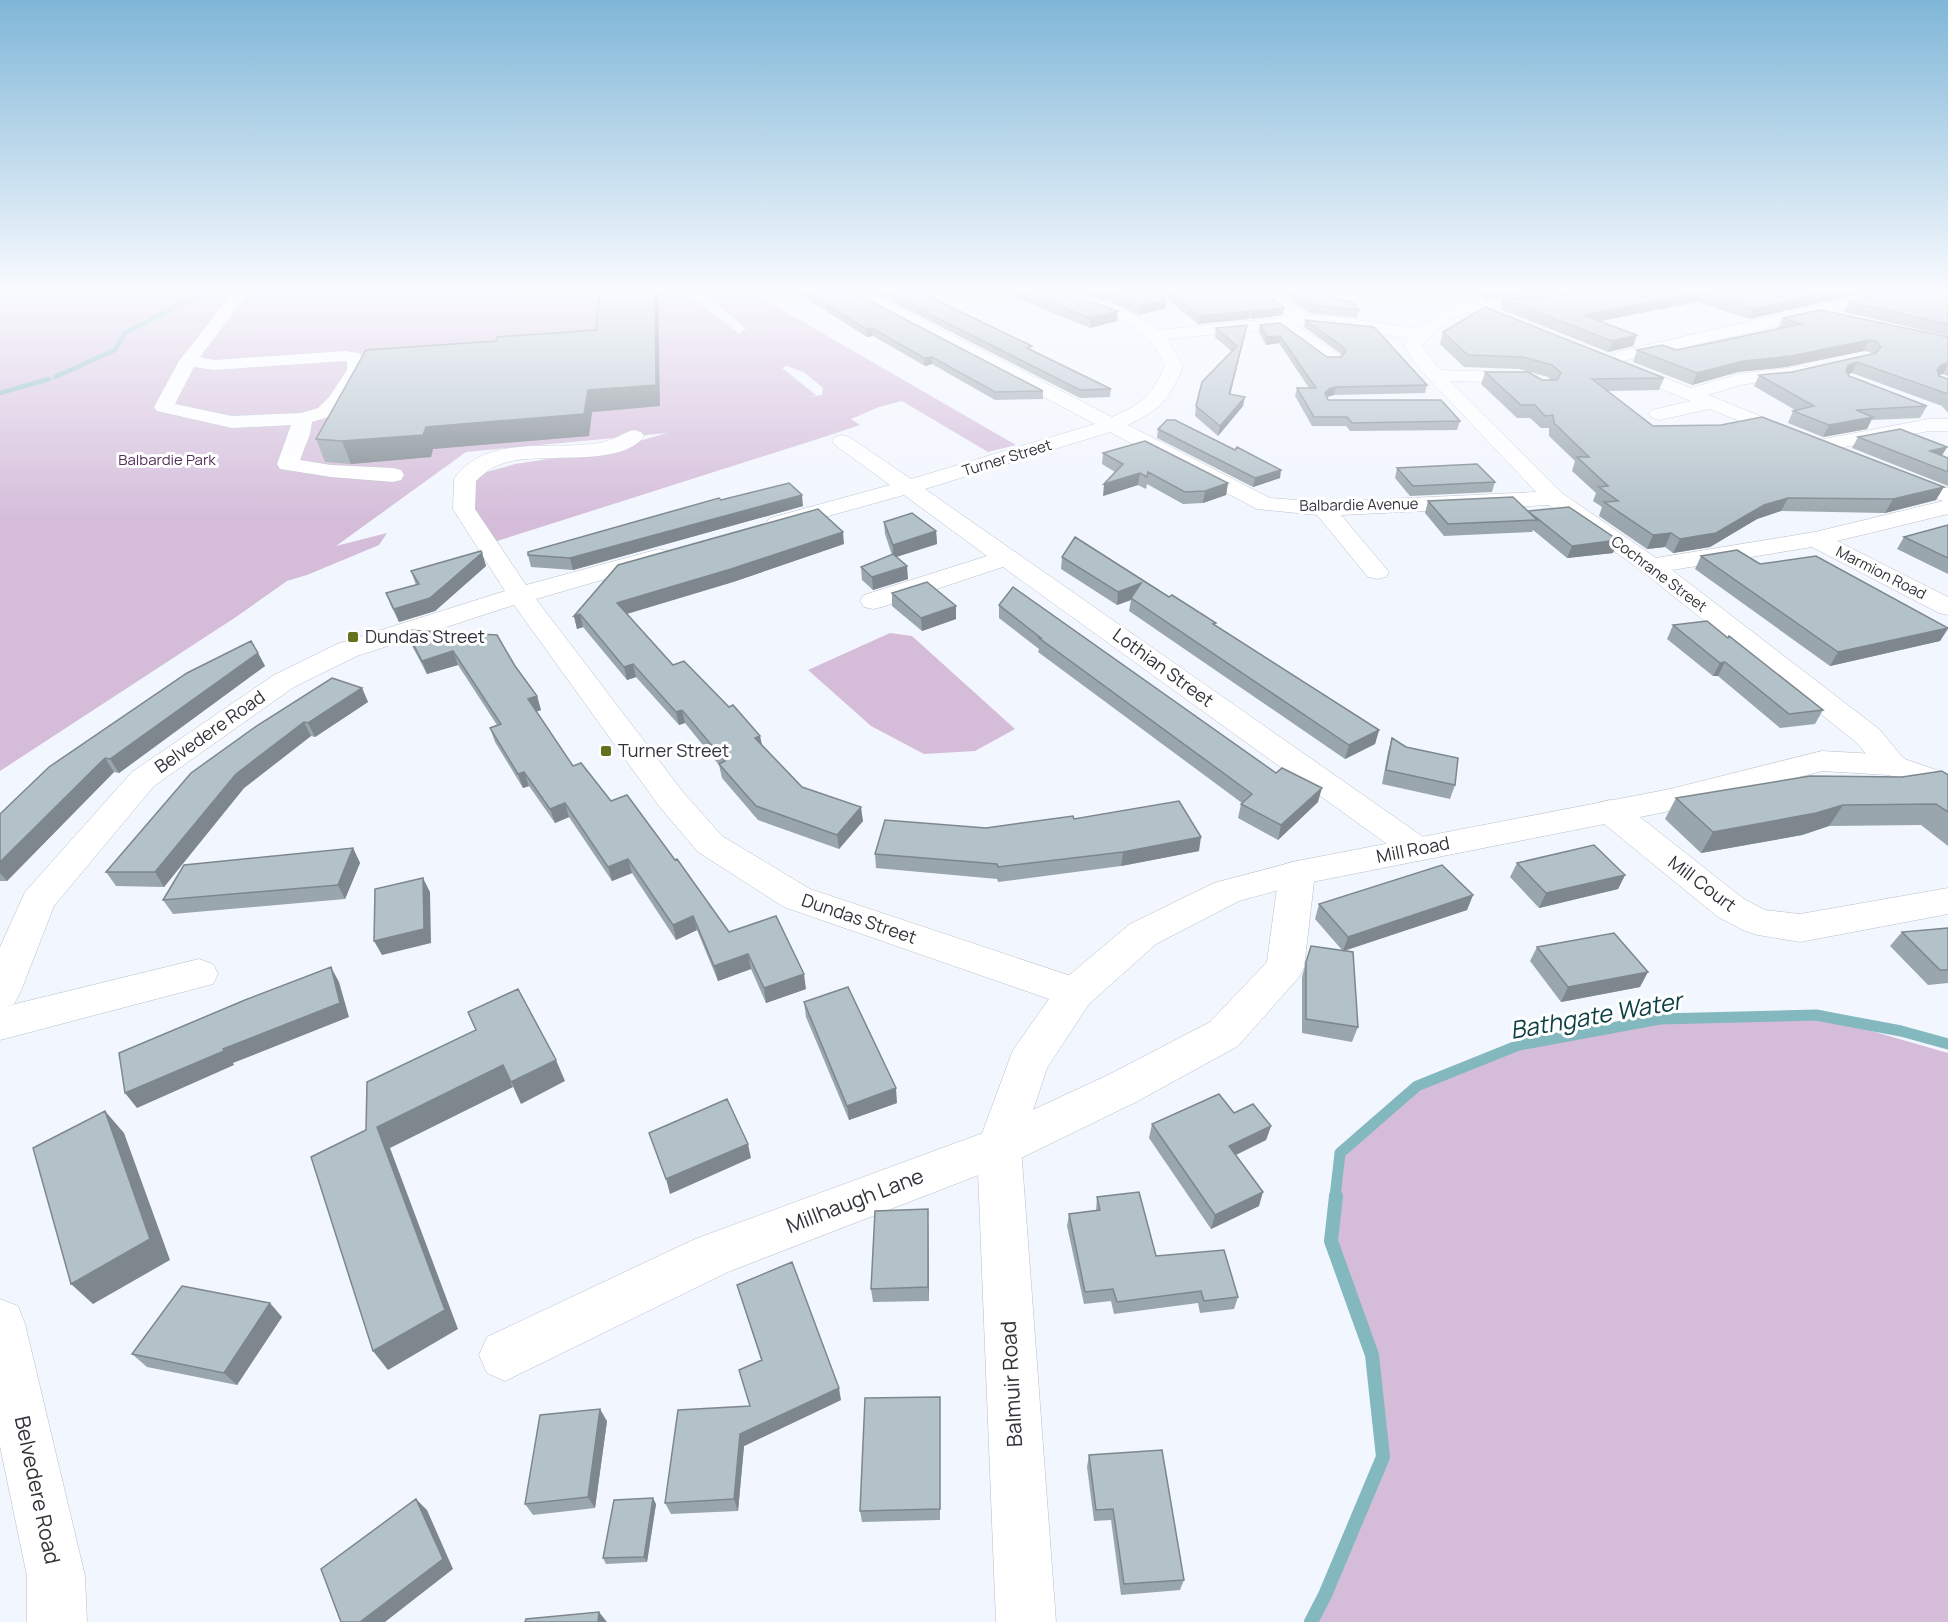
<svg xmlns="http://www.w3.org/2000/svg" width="1948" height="1622" font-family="Manrope,sans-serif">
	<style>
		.green { fill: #d5bdda; fill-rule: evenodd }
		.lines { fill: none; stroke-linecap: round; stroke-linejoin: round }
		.stream-far2 { stroke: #83b8be; stroke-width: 4.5 }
		.stream-far1 { stroke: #83b8be; stroke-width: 11 }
		.stream { stroke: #83b8be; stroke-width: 14 }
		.minor-casing { stroke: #b8bfcb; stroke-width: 1 }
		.major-casing { stroke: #b8bfcb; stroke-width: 1 }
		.minor { fill: #fff; fill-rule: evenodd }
		.major { fill: #fff; fill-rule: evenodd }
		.wall { fill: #9aa6ad }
		.shaded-wall { fill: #7d878d }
		.building { fill: #b3c1c9; stroke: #7d878d; stroke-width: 1.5 }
		.poi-dot { fill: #65721d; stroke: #fff; stroke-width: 2 }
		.labels { text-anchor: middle; stroke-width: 6; stroke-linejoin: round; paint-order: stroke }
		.far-street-label { font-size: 15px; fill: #313439; stroke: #fff }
		.far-park-label { font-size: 15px; fill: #56315d; stroke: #fff }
		.poi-label { font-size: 18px; fill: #313439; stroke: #fff; text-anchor: start }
		.street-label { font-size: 18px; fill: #313439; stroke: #fff }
		.near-street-label { font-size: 21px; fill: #313439; stroke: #fff }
		.near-water-label { font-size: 24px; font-style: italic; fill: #0e4045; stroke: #fff }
	</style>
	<rect width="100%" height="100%" fill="#f2f6fe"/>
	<path class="green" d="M0,292h686l53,42 7,-5 -43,-37h48l265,153 -28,7 -86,-51 -23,6 -28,12 9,6 -36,12 -330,105 -25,-38 7,-29 39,-11 93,-14 59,-17 -201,19 -130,94 51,-13 -8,12 -72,30 -20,6 -51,36 -236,154zM787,366l18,7 18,15 -1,7 -13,2 7,-2 -34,-27z
		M890,633l22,3 103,93 -40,22 -51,3 -53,-28 -63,-56z
		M1816,1015l132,38v569h-643l20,-27 58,-138 -11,-102 -41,-114 9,-88 77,-67 102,-41 141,-26z"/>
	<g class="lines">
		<path class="stream-far2" d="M55,377l60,-27 10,-17 79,-41
			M0,393l49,-14"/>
		<path class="stream-far1" d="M1335,1197l5,-44 77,-67 102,-41 141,-26 156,-4 85,16 47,13"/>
		<path class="stream" d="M1311,1622l14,-27 58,-138 -11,-102 -41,-114 5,-45"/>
		<g class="minor-casing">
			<path id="minor" d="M233,292h16l-49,65 14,3 131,-9 14,2 6,9v8l-19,31 -14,15 -20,6 -2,12 -10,26 31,5 62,3 8,2 3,5 -3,5 -8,2 -62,-5 -51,-8 -3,-5 14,-39 -59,3 -75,-17 -3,-4 25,-46zM345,361l2,1v8l-18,27 -11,11 -17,5 -69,3 -57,-12 19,-37 20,3z
				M848,292h20l244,125c31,-14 39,-20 53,-51 -4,-8 -7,-18 -14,-24 -31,-33 -79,-36 -120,-47l-3,-3h33l43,10 29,12 25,16 131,-13 -34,-25h18l36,23 36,3 73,11 22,-16 15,-6 -37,-12 -3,-3h24l34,10 82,-9 85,-1 -8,5 -137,10 -17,7c-22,-6 -44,18 -56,32l18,24 95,3 2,4 -2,4 -7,2 -78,-2 112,112 94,65 159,-26 128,-31 -52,-19 -3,-5 3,-5 8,-2 49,18v26l-111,27 111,56v18l-9,-2 -127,-66 -140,23 207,159 30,36 -5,7c-24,6 -33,-13 -47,-29l-215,-172 -93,-66 -208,10 48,57 -3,5 -9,2 -9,-2 -51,-62 -60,-6 -147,-77 -185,57 504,352 5,8 -5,8 -12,4 -12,-4 -402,-290 -121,40 -9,2 -9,-2 -4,-6 4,-6 123,-39 -83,-61 -126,35 -8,-2 -4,-5 4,-5 120,-33 -55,-40 -3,-4 3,-4 7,-2 7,2 62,42 184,-55 -244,-129zM1305,325l40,3 65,10 -6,7 11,19 121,128 -212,10 -54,-4 -142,-73c33,-16 41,-25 55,-59l-16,-27 112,-11 48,35h12l3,-4 -3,-4 -41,-29z
				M1877,292h26l-3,3 -94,25 -183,41 68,27 47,-14 64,-8 6,1 3,4 -3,4 -68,10 -32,10 92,37 3,4 -3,4h-14l-76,-31 -51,11 -7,-2 -3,-4 3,-4 39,-9 -76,-31 -3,-4 3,-4 6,-1 -7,-5 3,-4z
				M1929,419h19v12h-19l-111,21 -7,-2 -3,-4 3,-4 7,-2z
				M634,430l7,2 3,4c-22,32 -102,16 -136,26 -13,3 -23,10 -32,19l-1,28 51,76 133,-36 9,2 3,5 -3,5 -132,38 147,193 39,44 88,53 279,93 6,11 -6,11 -14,4 -291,-101 -86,-55 -39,-46 -145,-201 -157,51 -63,31 -140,99 -100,120 -34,87 -6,11 -11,3 196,-48 14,5 5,10 -5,10 -213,56v-93l25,-55 107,-120 142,-97 63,-31 168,-53 -52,-82 1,-30c32,-46 99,-28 145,-36 13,-2 23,-10 35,-13z
				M1610,800l12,3 122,96 21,11 35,4 148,-26v26l-148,28 -42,-7 -13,-4 -27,-14 -120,-98 -4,-8 4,-8z
				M1297,861l12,3 6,9 -11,94 -5,10 -61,69 -100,55 -123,60 -287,111 -223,109 -18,-8 -8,-18 8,-18 208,-98 288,-106 125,-58 102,-53 57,-60 12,-89 6,-9z
				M0,1299l18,7 7,18 60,252 2,46h-60v-46l-27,-130z"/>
		</g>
		<g class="major-casing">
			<path id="major" d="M1822,751l71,4 55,19v22l-59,-21 -67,-4 -152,40 -373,74 -58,16 -83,43 -67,60 -42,64 -26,79 35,475h-60l-19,-475 36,-97 48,-68 69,-58 84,-41 83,-22 373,-72z"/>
		</g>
		<use href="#minor" class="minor"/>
		<use href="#major" class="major"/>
	</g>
	<path class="wall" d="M796,292h57l190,99v8l-48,1 -63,-36 -7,2 -52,-30 -6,1z
		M873,292h47l111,58 80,39 -1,8 -30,1z
		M1002,292h47l68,29 -27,7z
		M1071,292h72l23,16 -27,7 -34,-15z
		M1277,292h51l31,18 -2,8 -47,-5z
		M1476,292h68l-59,7z
		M1602,292h265l-118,27 -52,-17 -97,19 37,14 -4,11 -25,6 -108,-43 3,-10z
		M1948,292v44l-104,-24 5,-10z
		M1168,293l116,15 -1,7 -32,4 -1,-2 -1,2 -51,5 -30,-24z
		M1783,318l165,19v39l-5,-2 -4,1 9,4v34l-6,-7 -90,-33 -4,1 1,2 78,30 -7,12 -49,2 -4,9 -44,8 -35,-14 5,-12 2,-1 -41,-24 5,-11 33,-3 80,-18 -2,-2 -6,-1 -78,16 -48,5 -46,13 -59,-23 4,-12h40l101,-22z
		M1305,320l122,65 -2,8 -91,2 -7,2v1l1,2 132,21 -3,9 -107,1 -4,-5h-34l-17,-30 2,-8h12l-30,-45 -13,2 -7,-13 1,-7 67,32h14l1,-1 -1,-2 -37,-27z
		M1216,328l29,6 -15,60 13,12 -25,30 -23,-20 1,-10 35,-55 -16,-14z
		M1443,332l221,46 -5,12 -51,1 45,35 283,74 -51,13 -104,-2 -24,8 -47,28 -37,6 -8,-6 -18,2 -48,-33 3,-9 -9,-6 3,-8 -24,-22 3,-10 -26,-25v-8h-8l-11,-10h-13l-36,-34 4,-12 57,8h9l-3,-3 -29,-8 -55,-2 -24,-23z
		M366,350l294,56 -68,6 -3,24 -156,13 -2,8 -80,7 -26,-2 -9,-23z
		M1158,429l122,49 -27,9 -96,-49z
		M1858,437l89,10 -5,9 6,2v28l-96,-38z
		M1103,453l125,30 -2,12 -23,8 -20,1 -36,-20 -1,5 -8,-4 -35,11 12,-24 -13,-8z
		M1397,468l98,14 -3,10 -82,4 -15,-18z
		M721,500l82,6 -230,64 -42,-3 -3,-12z
		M1428,501l100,10 85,42 -46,5 -34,-28 -1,2 -88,4 -19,-23z
		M884,522l52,9 1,13 -41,13 12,22 -35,11 -11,-10 -1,-13 31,-12 -7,-21z
		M1948,525v49l-51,-25 7,-12z
		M844,544l-111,38 -107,32 47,51 89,80 40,42 61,34 -24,28 -81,-29 -36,-42 -3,-13 -34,-42 -6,2 -43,-48 -9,3 -44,-53 -6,2 -3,-13z
		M482,553l4,13 -51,45 -36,11 -8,-16 -5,-13 30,-8 -5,-14z
		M1701,556l59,8 188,64v1l-8,12 -110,25 -135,-97z
		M1062,557l153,69 164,104 -4,14 -30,15 -216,-148 2,-11 -14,5 -56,-36z
		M892,593l64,26 -34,12 -30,-25z
		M999,605l277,168 42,29 -40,38 -40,-22 3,-14 1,-1 -204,-151 1,-3 -40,-31z
		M1673,625l150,85 -8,14 -35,4 -62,-52h-5l-46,-37z
		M406,630l109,36 22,30 4,14 -5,2 37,54 38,35 118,131 77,57 -40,14 -15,-34 -33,12 -21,-51 -21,10 -44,-67 -20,8 -43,-64 -14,6 -26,-37 -6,2 -28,-46 -5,-14 7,-3 -39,-60 -31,9 -16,-30z
		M258,653l7,13 -146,107 -5,-1 -107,109h-7v-67z
		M362,688l6,14 -53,35 -4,-1 -67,52 -80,99 -48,-1 -10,-14 85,-99z
		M1392,738l14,9 49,38 -5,14 -68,-15 6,-32z
		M1948,775v71l-27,-21 -92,1 -27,9 -101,18 -36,-34 11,-21 226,-21z
		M1074,819l125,32 -78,15 -123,16 -1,-3 -121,-11 -1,-14 111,-26z
		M353,848l7,15 -15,36 -172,15 -10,-14z
		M1517,863l108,12 -7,14 -79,19 -29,-31z
		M1473,895l-6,15 -123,41 14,76 -6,15 -50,-9v-56l4,-15 36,-12 -27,-31 4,-15z
		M1948,928v55l-20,2 -38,-39 12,-14z
		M1537,947l103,40 -79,15 -31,-41z
		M804,1002l93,101 -48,17 -43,-103z
		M1234,1113l37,13 -5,14 -30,15 23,51 -48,23 -62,-91 3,-14z
		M1097,1197l59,59 82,41 -4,12 -34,4 -2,-10 -84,11 -3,-13 -27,3 -17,-78 2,-12 27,-3z
		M928,1209l1,92 -56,1 -2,-13z
		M737,1285l104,115 -97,46 -6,65 -67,3 -6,-11 85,-97 11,-46z
		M282,1317l-45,68 -90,-18 -15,-13z
		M940,1397v123l-78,2 -2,-11z
		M607,1421l-12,87 -62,7 -8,-11z
		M1089,1455l95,125 -4,10 -59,5 -10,-75 -17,1 -7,-54z
		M656,1504l-9,58 -41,2 -3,-6z"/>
	<path class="shaded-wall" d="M655,292h3l2,114 -68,6 -3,24 -156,13 -2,8 -80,7 -9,-23 84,-14 162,-37z
		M1487,292h57l-59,7z
		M1701,292l-4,10 -117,23 3,-10z
		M1828,292h39l-118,27 5,-10z
		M1167,299l-1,9 -27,7 1,-9z
		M1284,308l-1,7 -32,4 1,-8z
		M1118,311l-1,10 -27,7v-10z
		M1250,311l-1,8 -51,5 1,-8z
		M1247,325l-2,9 -17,70 1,-10z
		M872,328l1,8 -6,1 -1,-8z
		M1637,335l-4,11 -25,6 4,-11z
		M1280,336l-1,7 -13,2 1,-8z
		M1869,340l-5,11 -78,16 -48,5 -46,13 5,-12 46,-12z
		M932,357v7l-7,2 -1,-8z
		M1857,362l-5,11 -10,3 6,-11z
		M1948,363l-5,11 -9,2 7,-11z
		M1336,387l-2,8 -7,2 -4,5 2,-9 4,-4z
		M1245,397l-2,9 -25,30 2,-10z
		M1873,417l-6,12 -44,8 6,-12z
		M1947,447l-7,11 -10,-7z
		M1281,470l-1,8 -27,9 2,-9z
		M1140,473l-2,12 -35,11 1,-12z
		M1228,483l-2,12 -23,8 2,-12z
		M1944,487l-8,13 -51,13 8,-14z
		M802,495l1,11 -230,64 -3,-12z
		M1788,498l-7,13 -24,8 -47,28 -37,6 7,-14 84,-34z
		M936,531l1,13 -44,14v-13z
		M843,532l1,12 -111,38 -113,34 -3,-13z
		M1671,533l-6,14 -18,2 6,-14z
		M1618,540l-5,13 -46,5 5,-12z
		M482,553l4,13 -51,45 -36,11 -5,-13z
		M907,566l1,13 -35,11 -1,-13z
		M1141,583l-10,17 -14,5 1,-13z
		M956,606v13l-34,12 -1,-13z
		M580,614l3,13 -6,2 -3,-13z
		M1948,628l-8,13 -110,25 8,-14z
		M453,651l5,14 -31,9 -5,-13z
		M258,653l7,13 -146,107 -9,-14z
		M1725,662l-7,14h-5l7,-13z
		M633,664l3,13 -9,3 -3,-13z
		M362,688l6,14 -53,35 -7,-14z
		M537,696l4,14 -9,3 -4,-14z
		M682,710l3,13 -6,2 -3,-13z
		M304,722l7,14 -67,52 -80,99 -9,-15 81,-98z
		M1379,730l-4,14 -30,15 4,-14z
		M760,736l3,13 -8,-11z
		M105,758l9,14 -107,109 -7,-8v-11z
		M524,772l5,14 -6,2 -5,-14z
		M1322,788l-4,14 -40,38 3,-15z
		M565,803l4,14 -14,6 -5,-14z
		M1843,805l-14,21 -27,9 -101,18 12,-21z
		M861,807l2,14 -24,28 -2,-14z
		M1201,837l-2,14 -78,15 2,-14z
		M353,848l7,15 -15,36 -7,-14z
		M628,859l4,14 -20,8 -4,-14z
		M1625,875l-7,14 -79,19 7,-15z
		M423,878l7,14 1,51 -49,12 -8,-14z
		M1473,895l-6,15 -124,41 5,-14z
		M693,916l4,14 -21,10 -3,-15z
		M748,954l3,15 -33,12 -4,-15z
		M331,967l8,15 10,35 -116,46 1,2 -97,43 -12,-15 98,-44z
		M1648,972l-8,15 -79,15 7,-15z
		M804,974l2,15 -40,14 -2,-15z
		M556,1060l9,21 -44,23 -10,-22z
		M503,1065l10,22 -123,61 68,181 -70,41 -15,-19 4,-224z
		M896,1088l1,15 -48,17 -2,-14z
		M105,1111l19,22 46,127 -77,44 -22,-20z
		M1271,1126l-5,14 -41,20 4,-14z
		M748,1144l3,14 -81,36 -4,-15z
		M1263,1192l-4,14 -48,23 4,-14z
		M928,1209v14l1,78 -1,-14z
		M270,1303l12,14 -45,68 -13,-12z
		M839,1388l2,12 -97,46 -6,65 -4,-12 6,-65z
		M600,1409l7,12 -12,87 -7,-11z
		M653,1498l3,6 -9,58 -3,-5z
		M416,1499l11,11 26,59 -68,53h-25z
		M599,1612l8,10h-9z"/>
	<path class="building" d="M600,292h55l1,93 -68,5 -4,24 -158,13 -3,8 -81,6 -26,-2 50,-89 130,-9 1,-4 99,-7z
		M806,292h47l190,99 -48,1 -63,-35 -8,1 -52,-30 -6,1z
		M886,292h34l112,54 -5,2 84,41 -31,1z
		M1025,292h24l46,11 23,8 -28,7z
		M1109,292h34l24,7 -27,7z
		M1176,292h87l21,16 -32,3 -1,-2 -1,2 -51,5 -31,-23z
		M1289,292h39l11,8 12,1 8,9 -48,-5z
		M1602,292h226l-74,17 -53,-17 -118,23 54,20 -25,6 -109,-42z
		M1887,292h61v32l-99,-22z
		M1485,307l179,71 -72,1 61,47 68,-1 41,-8 182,70 -51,12 -105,-1 -24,7 -48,28 -36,6 -9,-6 -18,2 -49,-33 14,-1 -19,-14 9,-1 -31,-29h12l-35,-34 -1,-8 -8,1 -10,-11h-14l-36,-33h43l14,8h15l4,-7 -9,-8 -29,-8 -55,-2 -25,-23z
		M1820,310l128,27v26l-7,2 -4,5 2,6 9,3v15l-91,-32 -9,3 -2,6 3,5 78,30 -71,4 17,7 -44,8 -36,-14 21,-5 -55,-31 33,-3 84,-19 5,-6 -5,-6 -7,-1 -78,16 -48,5 -46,12 -60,-23 25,-5 15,5 124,-26 -18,-6z
		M1305,320l69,7 53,58 -91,2 -7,2 -4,4 3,7h113l19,21 -108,2 -5,-6h-33l-17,-29h19l-36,-52 -13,1 -7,-12 20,-2 47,34h14l5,-6 -4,-5z
		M1247,325l-18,69 16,3 -25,29 -24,-20 6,-24 35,-36 -21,-18z
		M1167,420h8l60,30 2,-3 44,23 -26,8 -97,-49z
		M1900,429l47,18 -17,4 18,7v14l-90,-35z
		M1145,441l83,42 -23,8 -20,1 -37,-20 -1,5 -7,-4 -36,11 19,-20 -20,-11z
		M1477,464l18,18 -82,4 -16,-18z
		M789,483l13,12 -232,63 -42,-3v-3l191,-54 2,2z
		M1513,497l24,23 -89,4 -20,-23z
		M1569,507l49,33 -46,6 -44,-35z
		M818,509l25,23 -112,37 -114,34 56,62 11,-4 45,46 4,-2 27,31 -5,2 47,49 59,20 -24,28 -81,-29 -37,-42 6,-3 -43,-51 -6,2 -43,-48 -9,3 -44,-53 -6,2 44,-51z
		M912,513l24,18 -43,14 -9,-23z
		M1948,525v33l-44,-21z
		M1075,537l94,60 3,-2 44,28 -3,1 166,106 -30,15 -218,-147 10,-15 -23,9 -56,-35z
		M1737,550l23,14 56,-8 132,72 -110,24 -137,-96z
		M481,551l1,2 -52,45 -36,11 -8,-16 33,-9 -8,-13z
		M893,554l14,12 -35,11 -11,-10z
		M927,582l29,24 -35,12 -29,-25z
		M1013,587l263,186 6,-5 40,20 -41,37 -40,-21 11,-10 -213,-156h2l-42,-33z
		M1707,621l21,17 1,-2 94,74 -34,4 -64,-52 -5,1 -47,-38z
		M406,630l91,5 18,31 22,30 -9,3 45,67 8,-3 30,38 16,-6 48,65 2,-1 52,73 47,-16 28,58 -40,14 -16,-34 -34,12 -21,-50 -20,9 -45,-66 -20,8 -43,-64 -15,6 -26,-37 -6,2 -28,-46 11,-4 -48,-73 -31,10z
		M251,641l7,12 -148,106 -5,-1 -105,104v-48l49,-47 138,-94z
		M332,678l30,10 -54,35 -4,-1 -68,52 -81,98h-49l85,-99 67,-48z
		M1392,738l14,9 52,11 -3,27 -69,-15z
		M1942,771l6,4v37l-12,-8 -93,1 -27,8 -103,19 -37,-34 134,-22 92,1z
		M1179,801l22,36 -78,15 -125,15 -1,-3 -122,-10 10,-34 101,8 87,-12 1,3z
		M1594,845l31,30 -79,18 -29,-30z
		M353,848l-15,37 -175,15 21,-35z
		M1442,865l31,30 -125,42 -29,-33z
		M423,878l1,51 -50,12 1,-52z
		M1948,928v42h-8l-38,-38z
		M1614,933l34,39 -80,15 -31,-40z
		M1311,946l42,6 5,75 -52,-8v-57z
		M331,967l9,36 -117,46 1,2 -99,42 -6,-40 126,-53z
		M848,987l48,101 -49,18 -43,-104z
		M518,989l38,71 -45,22 -8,-17 -126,62 68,183 -72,41 -62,-194 55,-27 1,-48 109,-52 -8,-18z
		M1219,1094l15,19 19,-9 18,22 -42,20 34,46 -48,23 -63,-91z
		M727,1099l21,45 -82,35 -17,-46z
		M105,1111l45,128 -79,45 -38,-136z
		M1139,1192l17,64 68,-6 14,47 -34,4 -3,-10 -84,11 -4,-13 -28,3 -16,-78 31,-4 -3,-13z
		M928,1209v78l-57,2 4,-78z
		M792,1262l47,126 -99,46 -6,65 -69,4 13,-93 72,-4 -11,-36 23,-10 -25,-75z
		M182,1286l88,17 -46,70 -92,-19z
		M940,1397v112l-80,2 5,-113z
		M600,1409l-12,88 -63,7 15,-89z
		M1162,1450l22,130 -60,4 -11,-75 -17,1 -7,-55z
		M653,1498l-9,59 -41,1 11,-58z
		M416,1499l27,60 -83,63h-19l-20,-53z
		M599,1612l-1,10h-73l1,-3z"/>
	<linearGradient id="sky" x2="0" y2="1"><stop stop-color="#7fb6d7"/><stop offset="0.56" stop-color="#f9fbff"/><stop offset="1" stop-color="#f9fbff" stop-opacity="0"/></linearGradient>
	<rect width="1948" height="519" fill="url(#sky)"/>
	<g class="poi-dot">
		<rect x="347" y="631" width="12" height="12" rx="3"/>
		<rect x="600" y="745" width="12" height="12" rx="3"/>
	</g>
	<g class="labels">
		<g class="far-street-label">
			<text transform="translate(1007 458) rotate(-17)" y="5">Turner Street</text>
			<text transform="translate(1359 505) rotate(-1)" y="5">Balbardie Avenue</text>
			<text transform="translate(1881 573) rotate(27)" y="5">Marmion Road</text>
			<text transform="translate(1659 574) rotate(37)" y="5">Cochrane Street</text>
		</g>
		<g class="far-park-label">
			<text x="167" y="465">Balbardie Park</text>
		</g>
		<g class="poi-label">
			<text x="365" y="643">Dundas Street</text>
			<text x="618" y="757">Turner Street</text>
		</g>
		<g class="street-label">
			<text transform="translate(1163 668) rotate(36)" y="6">Lothian Street</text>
			<text transform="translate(210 732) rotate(-35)" y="6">Belvedere Road</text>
			<text transform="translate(1413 850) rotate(-11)" y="6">Mill Road</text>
			<text transform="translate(1702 884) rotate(37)" y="6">Mill Court</text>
			<text transform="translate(859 919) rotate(19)" y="6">Dundas Street</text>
		</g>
		<g class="near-street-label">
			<text transform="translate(855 1201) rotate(-21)" y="7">Millhaugh Lane</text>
			<text transform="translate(1012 1384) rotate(-93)" y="7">Balmuir Road</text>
			<text transform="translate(37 1490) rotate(78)" y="7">Belvedere Road</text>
		</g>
		<g class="near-water-label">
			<text transform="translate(1596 1016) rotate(-10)" y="8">Bathgate Water</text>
		</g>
	</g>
</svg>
